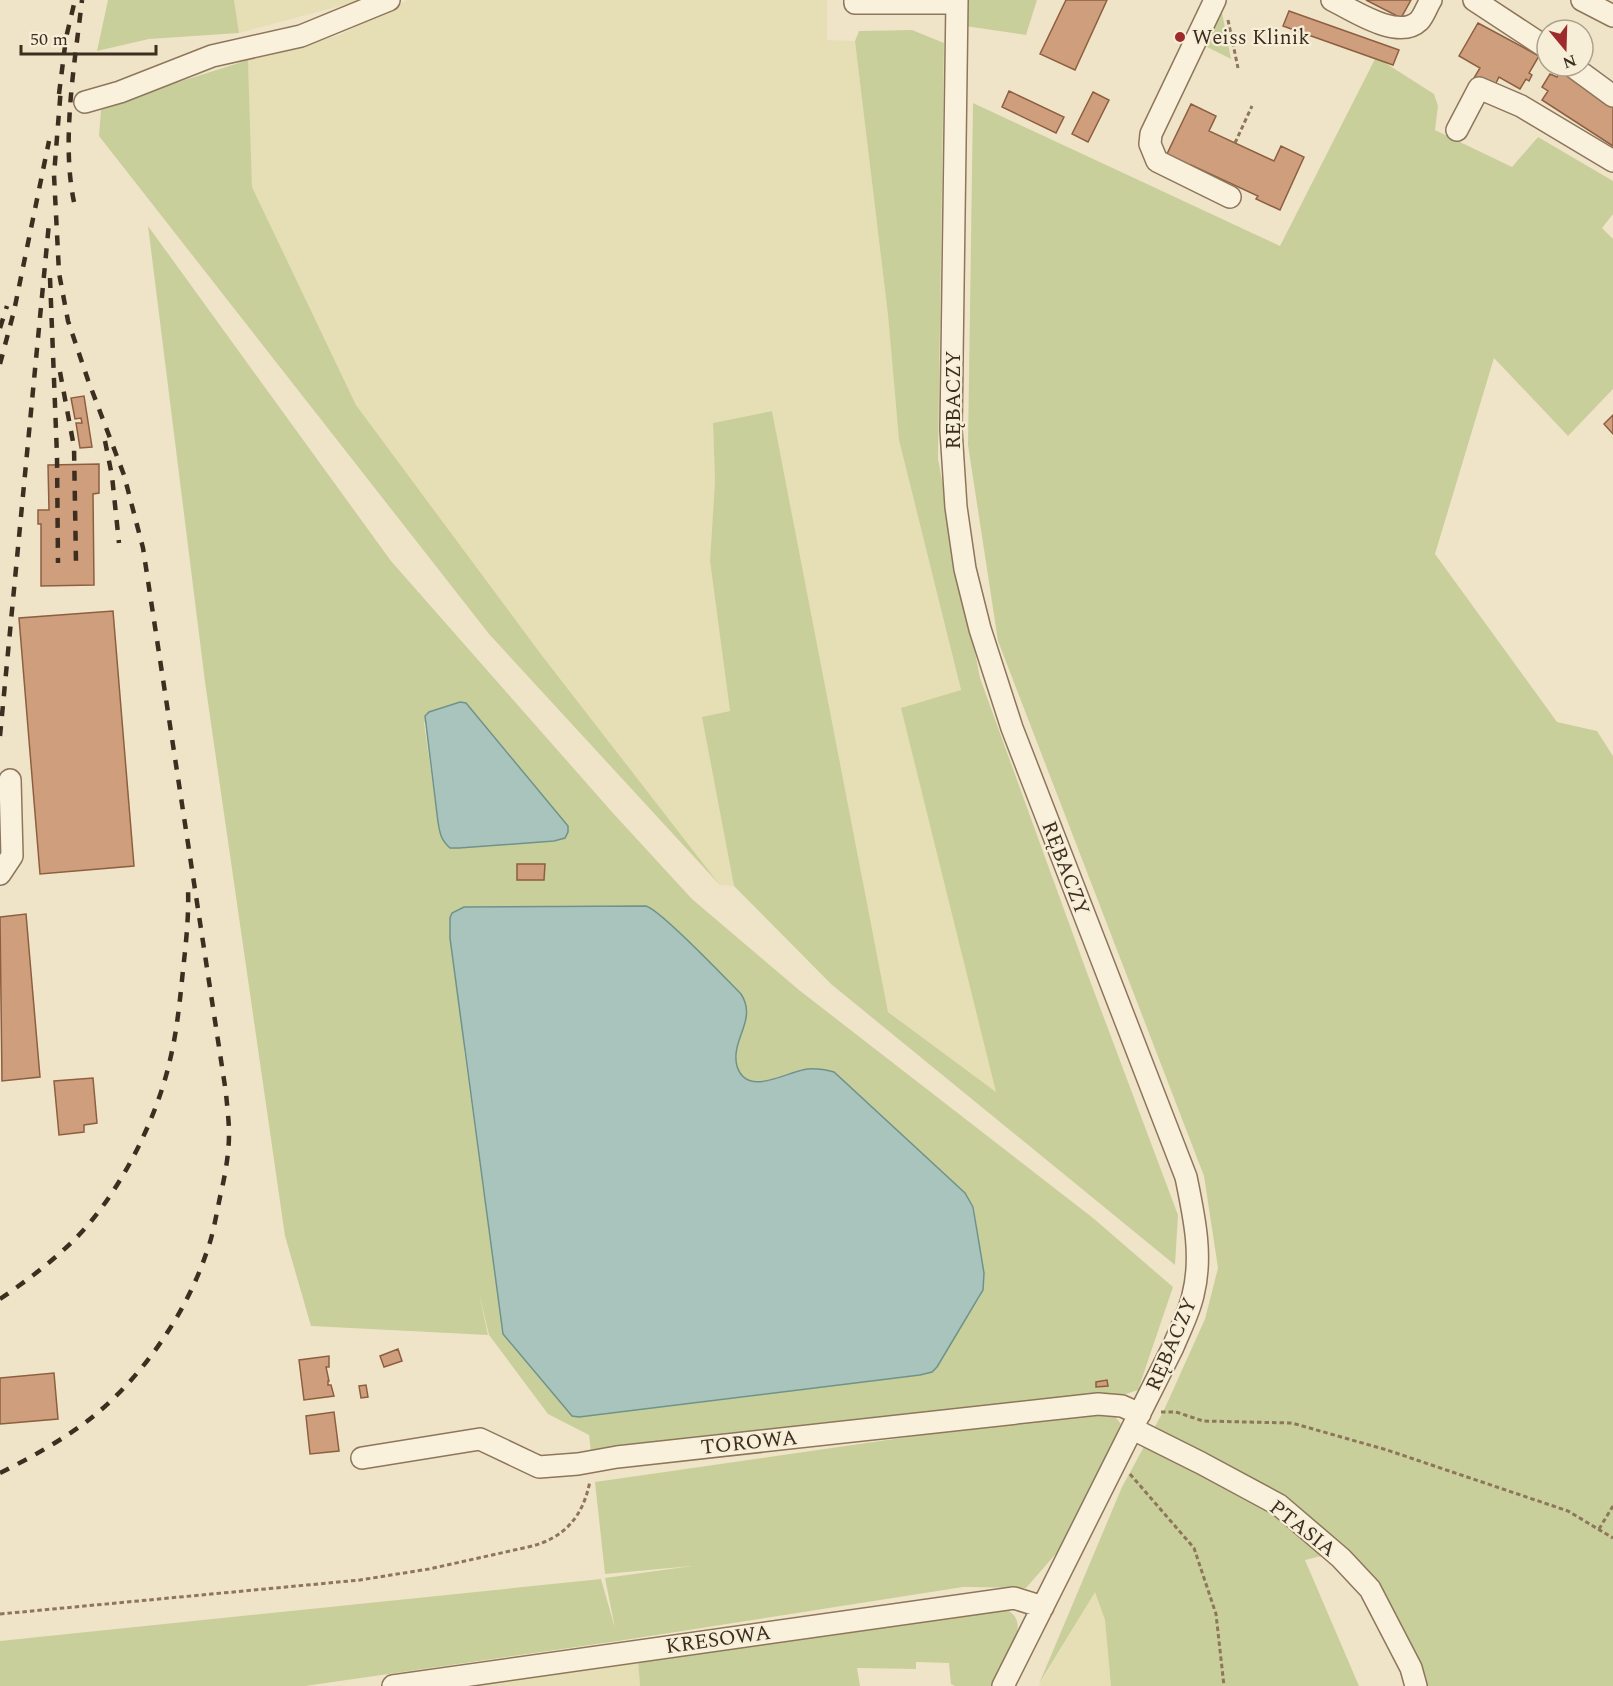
<svg xmlns="http://www.w3.org/2000/svg" width="1613" height="1686" font-family="Spectral,serif">
	<style>
		.farmland { fill: #e6deb5 }
		.green { fill: #c9cf9b; fill-rule: evenodd }
		.water { fill: #a9c4bc; stroke: #6f938a; stroke-width: 1.5 }
		.building { fill: #cf9f7d; stroke: #8d5f41; stroke-width: 1.5 }
		.lines { fill: none; stroke-linecap: round; stroke-linejoin: round }
		.minor-casing { stroke: #8d765c; stroke-width: 24 }
		.path { stroke: #8d765c; stroke-width: 3; stroke-dasharray: 4.5 3; stroke-linecap: butt }
		.minor { stroke: #faf1dc; stroke-width: 21 }
		.rail { stroke: #3d2e20; stroke-width: 4.5; stroke-dasharray: 10 10; stroke-linecap: butt }
		.poi-dot { fill: #9e2a2b; stroke: #f7eed8; stroke-width: 2 }
		.labels { text-anchor: middle; stroke-width: 4.5; stroke-linejoin: round; paint-order: stroke }
		.poi-label { font-size: 21px; fill: #3d2e20; stroke: #f7eed8; text-anchor: start }
		.street-label { font-size: 21px; fill: #3d2e20; stroke: #f7eed8 }
	</style>
	<rect width="100%" height="100%" fill="#f0e4c8"/>
	<path class="farmland" d="M234,0h128l-123,33z
		M407,0h420v40l28,1 33,274 11,125 62,251 -59,18 95,384 -109,-81 -116,-601 -59,12 2,58 -5,80 20,150 -27,6 31,169 -15,-1 -179,-232 -184,-248 -104,-218 -4,-127 92,-25z
		M1095,1591l10,29 6,66h-72z
		M638,1660l2,26h-171z"/>
	<path class="green" d="M108,0h126l5,33 -90,6 -52,12z
		M966,0h71l-11,35 -61,-9z
		M1220,2l11,57 -26,-13 -2,-5z
		M912,30l32,13 -6,416 20,105 22,114 106,292 92,245 -3,50 -344,-281 -97,-98 -32,-169 28,-6 -20,-150 5,-80 -2,-58 59,-12 116,601 108,80 -95,-384 60,-18 -62,-250 -11,-125 -33,-274 4,-10z
		M1376,57l58,37 4,12 -3,24 77,37 26,-30 75,44v33l-11,14 11,11v150l-45,47 -74,-78 -59,196 122,168 40,9 16,25v930h-203l-64,-136 -41,10 54,126h-248l-6,-66 -10,-28 -56,92 83,-197 42,-77 41,-91 13,-51 -14,-92 -206,-535 -30,-196 5,-342 307,143z
		M248,60l4,127 104,218 184,248 179,231 -230,-250 -390,-498 2,-26 62,-23z
		M148,226l243,335 221,251 80,87 107,91 294,228 80,69 -35,103 -15,5 -532,57 -2,-17 -41,-21 -59,-79 -10,-42 9,42 -177,-9 -26,-90 -80,-554zM424,722l130,119 -116,-19zM646,906l11,6 84,82c-1,17 -3,34 -4,51 -1,4 -3,10 -2,14 4,40 45,16 67,10 11,-2 21,0 32,3l131,121 9,14 10,76 -4,14 -48,75 -12,3 -341,42 -76,-83 -39,-284 -7,-140 8,-3z
		M1113,1414l8,10 -49,109 -11,15 -35,40 -63,-1 -345,54 -313,45h-305v-45l601,-62 14,49 -10,-50 87,-12 -87,8 -10,-92 334,-48 105,-18z
		M995,1604c16,7 27,12 21,32l-25,50h-36l-4,-2 -2,-21 -33,-1v7l-59,-1 3,18h-220l-2,-26z"/>
	<path class="water" d="M460,702l6,1 102,123v6l-3,6 -11,3 -95,7h-9c-9,-8 -10,-14 -12,-26l-13,-106 4,-4z
		M646,906c15,4 80,73 95,88 17,26 -11,46 -4,72 9,30 44,9 65,4 11,-3 21,-1 32,2l131,121 8,14 11,66 -1,17 -46,77 -5,5 -12,3 -341,42 -7,-1 -5,-6 -64,-76 -53,-396v-20l2,-5 12,-6z"/>
	<path class="building" d="M1066,0h41l-32,70 -35,-16z
		M1366,0h45l-10,18z
		M1289,11l110,39 -6,15 -110,-39z
		M1478,23l61,33 -10,17 3,2 -3,6 -3,-2 -6,10 -21,-12 -6,12 -19,-11 6,-10 -21,-12z
		M1561,70l52,33v43l-71,-46 6,-9 -6,-4 8,-13 7,3z
		M1009,91l55,26 -8,16 -54,-26z
		M1093,92l16,8 -21,42 -16,-8z
		M1191,104l25,12 -7,15 65,30 7,-15 23,11 -24,53 -24,-11 2,-3 -67,-31 -1,2 -24,-11z
		M84,396l8,51 -12,1 -4,-25h6l-1,-5 -6,1 -4,-21z
		M1613,415v19l-9,-10z
		M99,464v29l-6,1 1,91 -53,1v-62h-3v-14h11l-1,-45z
		M113,611l21,255 -94,8 -21,-256z
		M517,864h28l-1,16h-27z
		M26,914l14,163 -38,4 -2,-164z
		M93,1078l4,45 -13,2v7l-25,3 -5,-54z
		M398,1349l4,12 -18,6 -4,-11z
		M329,1356v11h-3l3,14h-1v4h3l3,11 -30,4 -5,-40z
		M54,1373l4,46 -58,5v-46z
		M1107,1380l1,6 -12,1v-5z
		M366,1385l2,12 -7,1 -2,-12z
		M334,1412l5,39 -29,3 -4,-38z"/>
	<g class="lines">
		<g class="minor-casing">
			<path id="minor" d="M855,0v3h102
				M957,0l-6,430 5,77 9,62 15,60 32,99 174,449c8,39 17,79 7,118 -4,18 -13,35 -20,52l-170,339
				M1215,0l-64,134 -1,10 7,17 73,36
				M1332,0c21,10 66,41 87,21 5,-5 8,-15 12,-21
				M1474,0l73,48
				M1582,0l31,16
				M1572,66l41,30
				M85,102l35,-10 92,-36 89,-20 88,-36
				M1457,130l22,-42 42,18 92,55
				M0,874l12,-18 -2,-76
				M1133,1429l68,34 78,42 62,53 29,31 41,79 5,18
				M362,1458l118,-19 59,28 39,-3 39,-7 481,-53 24,2 18,8
				M393,1686l621,-88 29,9"/>
		</g>
		<path class="path" d="M1228,20l10,48
			M1235,143l17,-37
			M1161,1412h15l27,9 89,2 95,27 181,61 45,27
			M1130,1474l64,74 22,66 8,72
			M1599,1529l14,-23
			M0,1614l360,-34 69,-11 99,-22c36,-8 55,-30 62,-66"/>
		<use href="#minor" class="minor"/>
		<path class="rail" d="M59,94l7,-56 9,-38
			M74,202c-13,-62 1,-140 8,-202
			M50,278l7,178 1,107
			M0,328l7,-22
			M0,364l14,-53 35,-170
			M60,372l14,75 2,116
			M105,441l7,35 7,67
			M0,736l49,-513
			M0,1299c25,-17 49,-35 71,-56 46,-44 85,-121 99,-183 7,-29 10,-60 13,-90 3,-27 6,-54 5,-82
			M0,1473c30,-15 59,-31 86,-51 53,-40 99,-106 120,-168 7,-18 10,-38 14,-57 5,-21 9,-43 9,-63 0,-14 -2,-28 -3,-41l-83,-545 -19,-73 -36,-95 -20,-59 -9,-48 -5,-98 7,-88"/>
	</g>
	<circle class="poi-dot" cx="1180" cy="37" r="6"/>
	<g class="labels">
		<g class="poi-label">
			<text x="1192" y="44">Weiss Klinik</text>
		</g>
		<g class="street-label">
			<text transform="translate(953 400) rotate(-90)" y="7">RĘBACZY</text>
			<text transform="translate(1066 868) rotate(69)" y="7">RĘBACZY</text>
			<text transform="translate(1171 1344) rotate(-67)" y="7">RĘBACZY</text>
			<text transform="translate(749 1442) rotate(-6)" y="7">TOROWA</text>
			<text transform="translate(1303 1528) rotate(38)" y="7">PTASIA</text>
			<text transform="translate(718 1639) rotate(-8)" y="7">KRESOWA</text>
		</g>
	</g>
	<g transform="translate(1565 48) rotate(161)"><circle r="28" fill="#f7eed8" stroke="#ada18e" stroke-width="1.5"/>
	<path d="M0-4.5L10 22L0 15L-10 22Z" fill="#9e2a2b"/>
	<text y="-9" font-size="16" font-weight="bold" text-anchor="middle" fill="#3d2e20">N</text>
	</g>
	<path d="M21 45v9h135v-9" fill="none" stroke="#3d2e20" stroke-width="3"/>
	<text x="30" y="45" font-size="18" fill="#3d2e20" stroke="#f7eed8" stroke-width="4.5" paint-order="stroke">50 m</text>
</svg>
